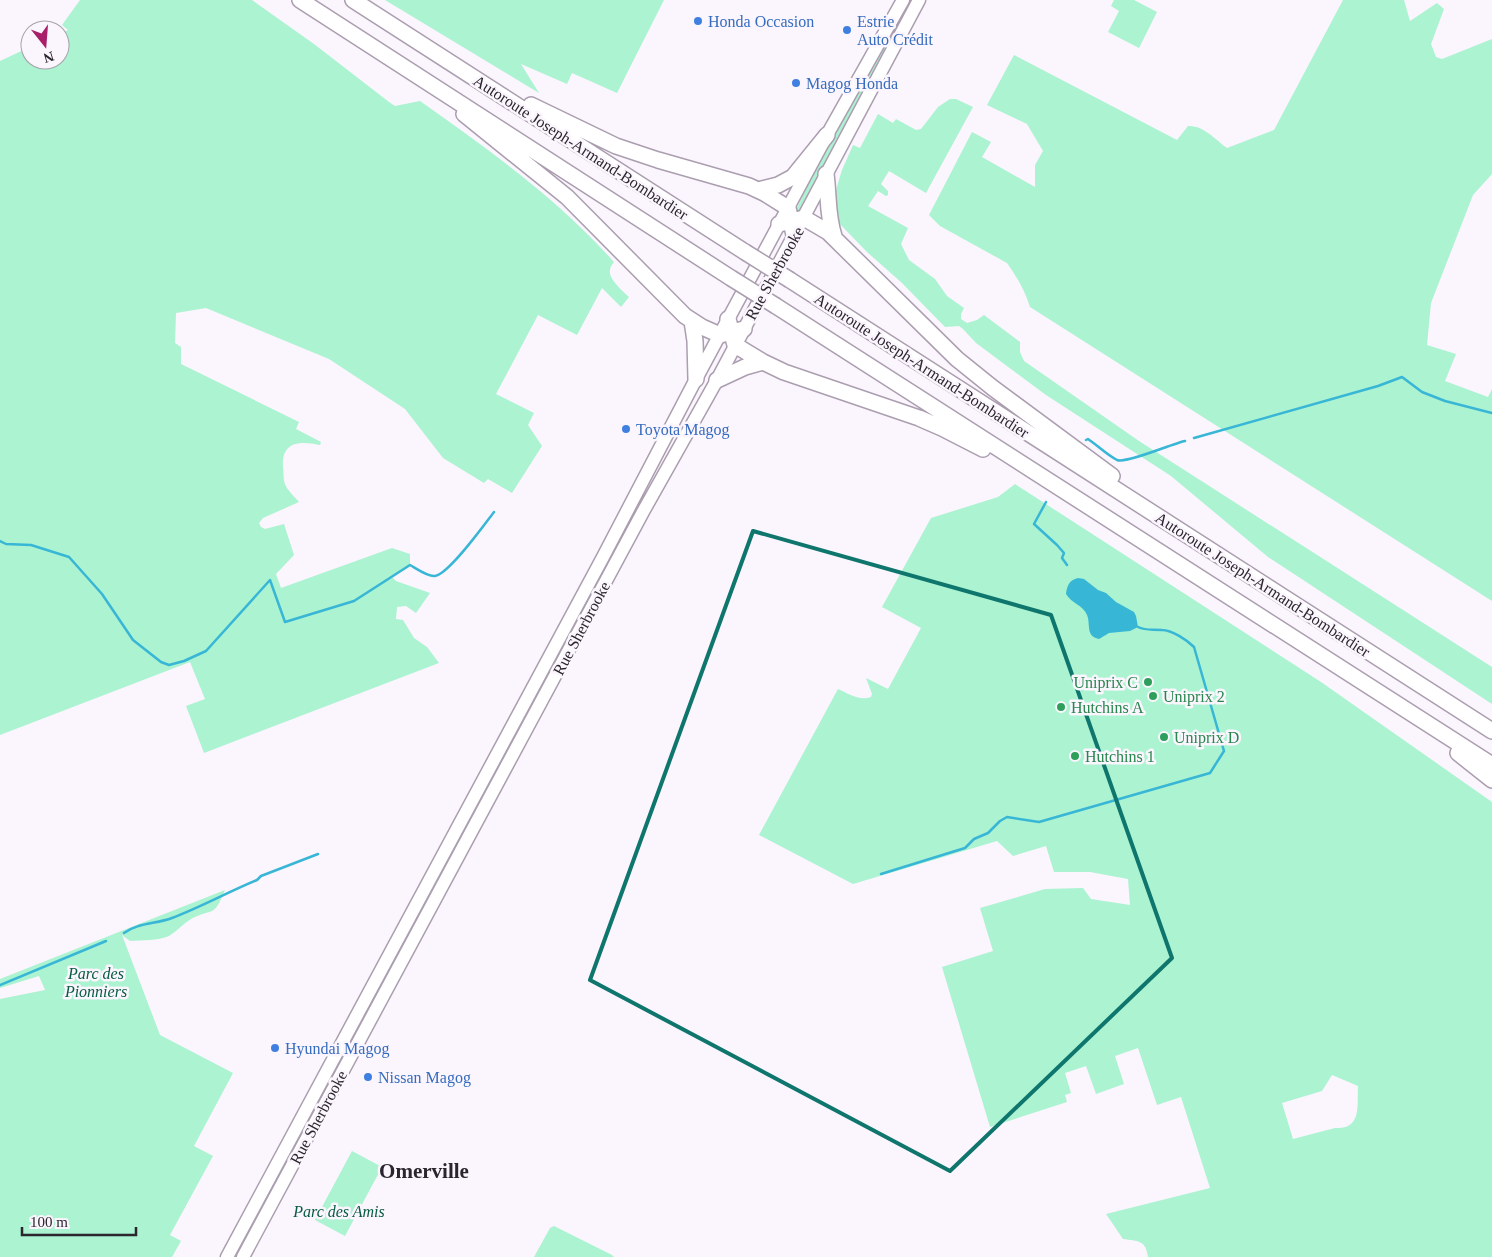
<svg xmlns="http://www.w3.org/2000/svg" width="1492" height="1257" font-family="Georgia,serif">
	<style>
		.green { fill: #abf3d1; fill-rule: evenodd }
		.water { fill: #38b6d6 }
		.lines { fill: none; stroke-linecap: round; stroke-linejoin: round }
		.stream { stroke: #38b6d6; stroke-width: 2.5 }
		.major-casing { stroke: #ab9eb0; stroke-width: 15 }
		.highway-casing { stroke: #ab9eb0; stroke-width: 18 }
		.major { stroke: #fff; stroke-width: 12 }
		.highway { stroke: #fff; stroke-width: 15 }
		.highway-bridge-casing { stroke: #ab9eb0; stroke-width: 18; stroke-linecap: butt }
		.highway-bridge { stroke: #fff; stroke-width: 15 }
		.marked { fill: none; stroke: #0f766e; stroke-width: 4; stroke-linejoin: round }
		.shop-dot { fill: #3f7fe0; stroke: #fbf5fd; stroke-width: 2 }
		.leisure-dot { fill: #2e9e5b; stroke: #fbf5fd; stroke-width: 2 }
		.labels { text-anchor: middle; stroke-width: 5; stroke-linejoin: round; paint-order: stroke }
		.shop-label { font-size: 16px; fill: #366cbe; stroke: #fbf5fd; text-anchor: start }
		.street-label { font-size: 16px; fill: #2b262d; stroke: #fbf5fd }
		.leisure-label { font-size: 16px; fill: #27864d; stroke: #fbf5fd; text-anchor: start }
		.park-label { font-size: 16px; font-style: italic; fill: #075c41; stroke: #fbf5fd }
		.district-label { font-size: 21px; font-weight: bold; fill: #2b262d; stroke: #fbf5fd }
	</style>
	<rect width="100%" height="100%" fill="#fbf5fd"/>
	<path class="green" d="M80,0h172l62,44 75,58 6,4 25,-5c68,48 138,98 194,161 -2,3 -4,5 -4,8 -2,9 13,21 19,27l-8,10 -19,-19 -25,47 -39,-20 -42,79 38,19 -6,12 14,21 -30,47 -24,-14 -4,4 -41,-25 -38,-49 -76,-50 -123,-51 -30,5 -1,30 6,4v17l118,58 -3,7 25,13 -1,3c-20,-4 -39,-4 -37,23 1,5 0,11 2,16 2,6 10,13 14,18l-36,16 -4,5 2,4 4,2 19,-5 10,31 -18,19 5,14 111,-40 18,6v11l-18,12 4,4 34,12 -14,20 -10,-7 -9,1 -1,12 7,1 11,18 13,9 12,16 -235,90 -18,-47 19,-7 -15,-37 -190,73v-674l30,-14v13h30v-26l8,-4 -6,-5z
		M385,0h279l-47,93 -45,-20 -5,11 -46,-20 18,29z
		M1114,0h20l23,12 -18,36 -31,-16 11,-21 -8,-5z
		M1343,0h61l6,21 27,-18 7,6 -13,35 5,13 6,2 50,-20v135l-19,21 -42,108 -4,42 29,9 -11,27 43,16 4,-8v212l-462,-294c-5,-16 -13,-30 -23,-44l-67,-37 -11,-11 43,-83 19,10 -9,15 53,30v-22l8,-14 -16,-27 -40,-19 27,-50 163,85 11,-14c15,-1 28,14 39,22l47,-18z
		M897,23l1,1 -13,31 -83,156 -6,-1 21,-44z
		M950,99h6l17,8 -47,86 -37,-22 -8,13 7,7v4l-2,1 -8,-5 -10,15 40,22 -7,16 8,16 26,19 12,17 17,12 -3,6v5l6,4 10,-3 7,-5 36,27v10l4,9 115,80 353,226v37l-224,-147 -97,-81 -125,-81 -70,-52 -13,-14 -4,-3 -14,1 -43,-44 -35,-31 -31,-32 -1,-25 3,-12 4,-13 11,-25 7,3 18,-34 15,9 3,-4 20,11 5,-1 17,-22z
		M1015,484l306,198 171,120v455h-344c-2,-17 -10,-16 -25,-18l-17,-25 104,-26 -29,-91 -24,8 -19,-57 -23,8 9,28 -28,10 -10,-28 -21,7 6,20 -6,2 2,7 -77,25 -48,-160 51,-16 -13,-43 65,-19 38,-1 8,11 39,6 -2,-26 -38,-7h-36l-8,-26 -33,10 -16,-15 -144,43 -94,-49 79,-146c11,5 21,12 33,8l1,-3 -6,-16 22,11 33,-61 -39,-21 49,-89 67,-21zM1332,1075l26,11c-1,19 4,44 -23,42l-42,11 -11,-36 40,-12z
		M225,890c-12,29 -11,17 -34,29 -8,5 -14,12 -22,17 -11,5 -27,4 -39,5l-8,-6 38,100 73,38 -39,73 19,10 -43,79 11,6 -9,16h-172v-258l45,-9 -6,-14 -39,12v-9z
		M352,1151l30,16 -37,69 -30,-16z
		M554,1226l58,29 2,2h-80l16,-29z"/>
	<path class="water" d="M1078,578l6,1 14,11 8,3 10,9 18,10 2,4 2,11 -8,4 -21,2 -10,6c-14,-3 -8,-15 -12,-24 -4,-10 -16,-12 -21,-21 1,-8 3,-14 12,-16z"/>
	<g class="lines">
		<path class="stream" d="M1194,438l184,-52 24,-9 20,15 23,9 47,12
			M1086,440l2,-1c9,6 19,16 29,21 9,4 54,-16 68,-19
			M1046,502l-12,22 23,21 7,8 -2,5 5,7
			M0,541l6,3 25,1 38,12 33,37 31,46 28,22 8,3 15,-4 22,-10 64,-71 15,42 69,-21 56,-36c7,4 18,12 25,11 14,-2 49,-51 59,-64
			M881,874l84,-26 9,-9 14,-6 12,-12 7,-4 32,5 171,-49 14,-22 -30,-104c-7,-7 -22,-17 -32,-17 -10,-1 -16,1 -24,-3
			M124,933c13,-10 32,-9 48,-15 29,-11 56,-26 85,-38l4,-4 57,-22
			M0,985l106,-44"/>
		<g class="major-casing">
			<path id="major" d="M227,1257l376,-700 93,-178 131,-244 76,-135
				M243,1257l401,-747 73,-130 202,-380"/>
		</g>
		<g class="highway-casing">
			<path id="highway" d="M300,0l431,278
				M353,0l392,252
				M531,105l85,41 42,14 91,26 15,7 24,15 6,27
				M464,114l103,83 118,119 17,11 18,8 24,-6
				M826,174c3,22 1,41 8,62
				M758,190l20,-5 15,-8 34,-42
				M779,224l25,-6 24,14 129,127 36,29 119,88
				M790,280l702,451
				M776,306l716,459
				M728,319l7,26 28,17 21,10 135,46 23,10 41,21
				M692,321l3,20 1,38
				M717,380l28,-13 18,-5
				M1458,753l34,27"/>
		</g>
		<use href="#major" class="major"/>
		<use href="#highway" class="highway"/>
		<g class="highway-bridge-casing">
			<path id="highway-bridge" d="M745,252l45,28
				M731,278l45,28"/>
		</g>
		<use href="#highway-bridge" class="highway-bridge"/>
	</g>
	<path class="marked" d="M753,531l298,84 121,343 -222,213 -360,-191z"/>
	<g class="shop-dot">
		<circle cx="698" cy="21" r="5"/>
		<circle cx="847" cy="30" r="5"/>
		<circle cx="796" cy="83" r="5"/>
		<circle cx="626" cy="429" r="5"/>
		<circle cx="275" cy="1048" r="5"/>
		<circle cx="368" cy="1077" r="5"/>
	</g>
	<g class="leisure-dot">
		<circle cx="1148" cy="682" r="5"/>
		<circle cx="1153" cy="696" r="5"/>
		<circle cx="1061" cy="707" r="5"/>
		<circle cx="1164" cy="737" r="5"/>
		<circle cx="1075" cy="756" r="5"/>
	</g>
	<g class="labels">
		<g class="shop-label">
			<text x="708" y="27">Honda Occasion</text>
			<text x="857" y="27">Estrie<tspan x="857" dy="18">Auto Crédit</tspan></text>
			<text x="806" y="89">Magog Honda</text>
			<text x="636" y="435">Toyota Magog</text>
			<text x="285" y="1054">Hyundai Magog</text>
			<text x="378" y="1083">Nissan Magog</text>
		</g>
		<g class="street-label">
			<text transform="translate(581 147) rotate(33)" y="6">Autoroute Joseph-Armand-Bombardier</text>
			<text transform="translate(774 273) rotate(-61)" y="6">Rue Sherbrooke</text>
			<text transform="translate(922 365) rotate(33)" y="6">Autoroute Joseph-Armand-Bombardier</text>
			<text transform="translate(1263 584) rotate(33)" y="6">Autoroute Joseph-Armand-Bombardier</text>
			<text transform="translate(581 628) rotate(-62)" y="6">Rue Sherbrooke</text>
			<text transform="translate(318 1117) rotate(-62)" y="6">Rue Sherbrooke</text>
		</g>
		<g class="leisure-label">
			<text x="1138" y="688" text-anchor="end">Uniprix C</text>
			<text x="1163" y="702">Uniprix 2</text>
			<text x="1071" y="713">Hutchins A</text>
			<text x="1174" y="743">Uniprix D</text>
			<text x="1085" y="762">Hutchins 1</text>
		</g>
		<g class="park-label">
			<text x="96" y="979">Parc des<tspan x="96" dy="18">Pionniers</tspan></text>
			<text x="339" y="1217">Parc des Amis</text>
		</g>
		<g class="district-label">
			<text x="424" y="1178">Omerville</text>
		</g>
	</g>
	<g transform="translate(45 45) rotate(163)"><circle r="24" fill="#fbf5fd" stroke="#a8a2aa"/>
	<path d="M0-4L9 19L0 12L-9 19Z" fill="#a72069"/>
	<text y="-8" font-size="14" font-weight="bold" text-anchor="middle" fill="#2b262d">N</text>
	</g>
	<path d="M22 1227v8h114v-8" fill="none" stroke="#2b262d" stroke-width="2.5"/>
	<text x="30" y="1227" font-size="15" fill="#2b262d" stroke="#fbf5fd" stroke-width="4" paint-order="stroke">100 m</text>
</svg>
